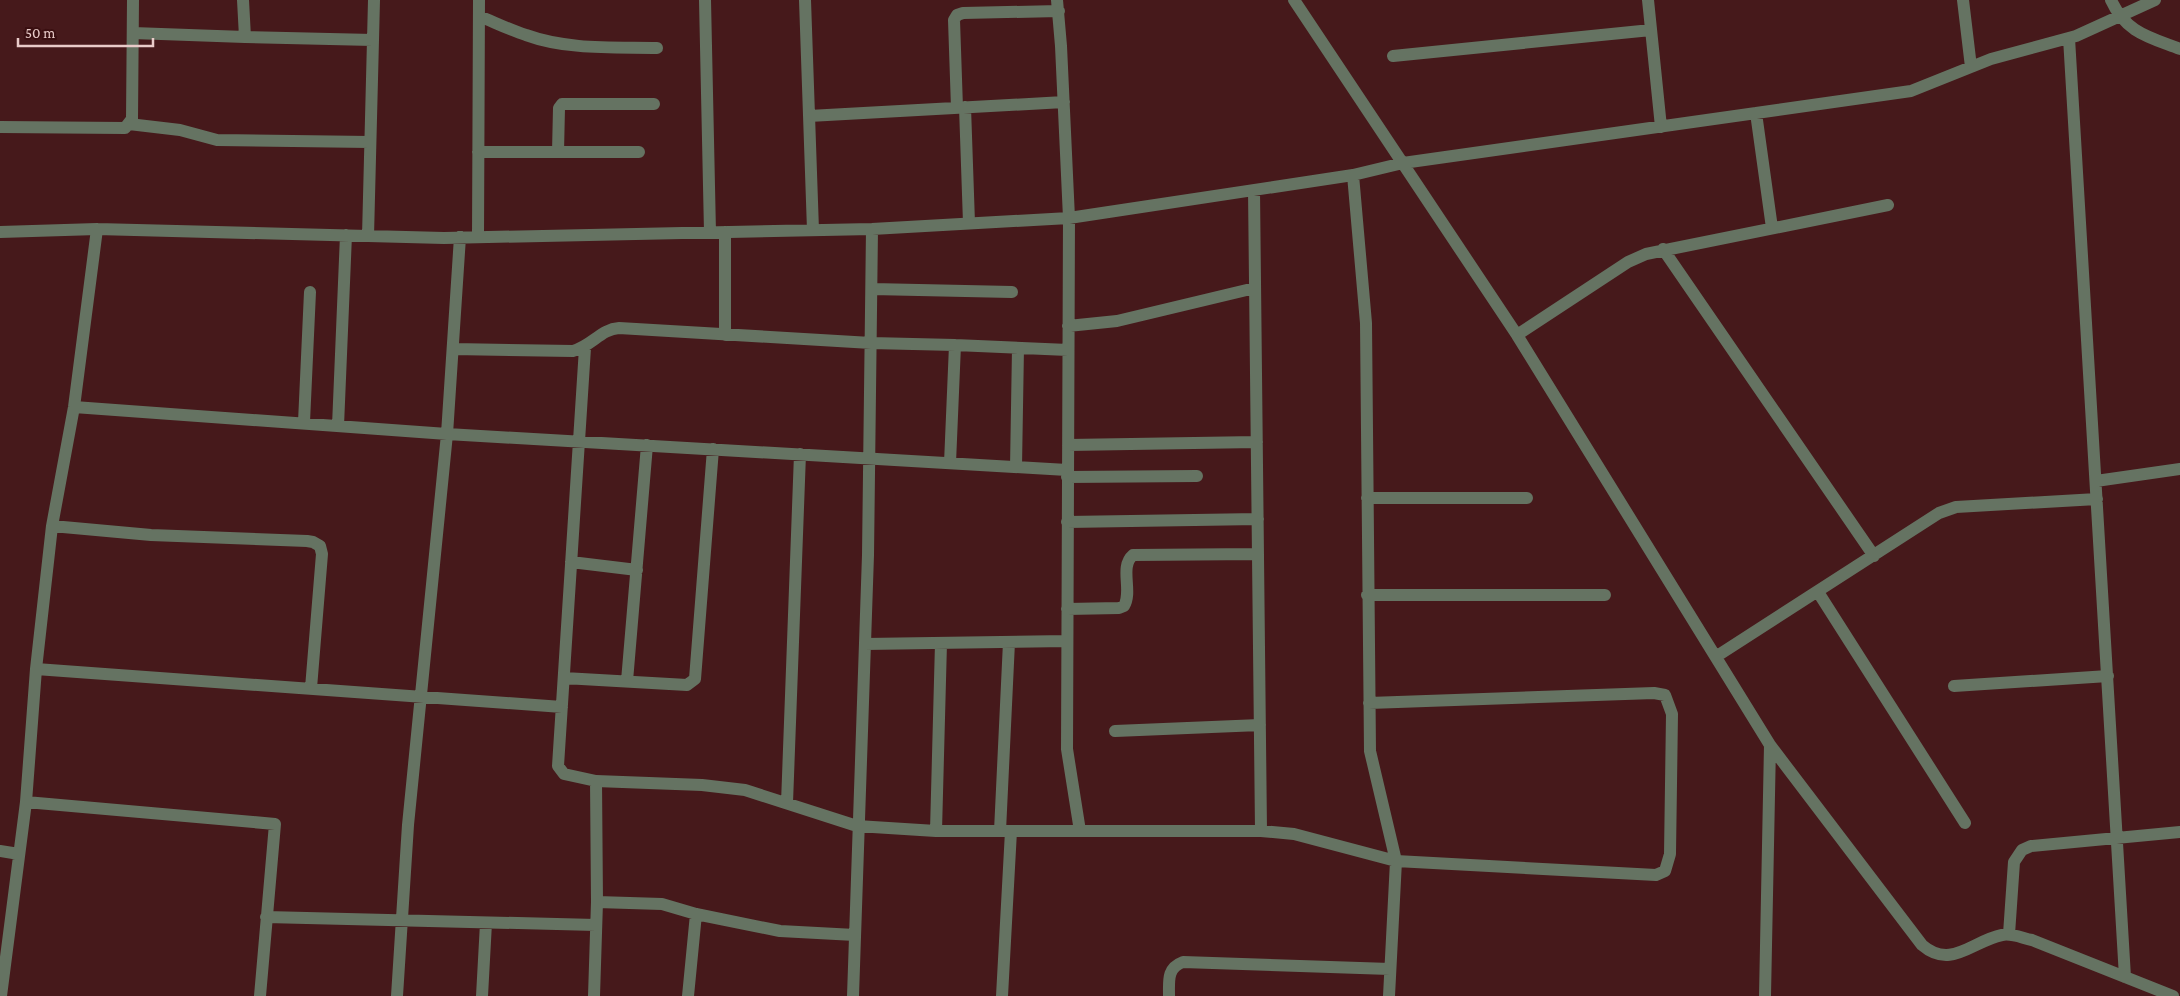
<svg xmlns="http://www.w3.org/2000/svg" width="2180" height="996" font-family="'Crimson Pro',serif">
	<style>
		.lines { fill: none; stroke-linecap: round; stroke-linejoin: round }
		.minor { stroke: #657362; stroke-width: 12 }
	</style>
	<rect width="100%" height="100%" fill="#46191b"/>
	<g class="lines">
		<path class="minor" d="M243,0l2,37 128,3 -5,196
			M705,0l5,232
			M805,0l8,230
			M1057,0l4,46 8,172 -2,531 13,82
			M1294,0l223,335 253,410 152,200c29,25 50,-4 80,-10 10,-2 20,3 30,5l141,56
			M1648,0l13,127
			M1963,0l8,67
			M2111,0c15,33 38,37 69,49
			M479,16c15,6 31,14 47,19 41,15 88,12 131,13
			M133,33l112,4
			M2069,38l56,939
			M373,40l1,-40
			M1393,56l258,-26
			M965,107l4,116
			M957,108l-3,-88 3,-5 6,-2 96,-2
			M1756,113l16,115
			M809,116l255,-14
			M129,124l51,6 37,10 153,2
			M0,127l125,1 7,-9 1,-119
			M478,152h161
			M558,152l1,-44 3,-4h92
			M1353,175l13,148 4,428 26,110 -7,135
			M1254,190l7,641
			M97,229l-23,178 -22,119 -16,143 -10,133 249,22 -15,172
			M0,232l97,-3 347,9 428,-9 197,-11 284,-43 50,-12 508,-72 80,-32 85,-23 79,-36
			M478,237l1,-237
			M1663,249l211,307
			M872,289l140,3
			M1068,326l49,-5 138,-33
			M725,335v-103
			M1517,335l111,-73 18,-8 242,-49
			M585,348l-27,418 6,8 32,7 106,4 43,5 112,36 79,5h325l33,3 102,27 260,14 9,-4 5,-17 2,-140 -7,-19 -11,-2 -285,10
			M453,349l120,2c19,-5 28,-22 46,-23l252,15 84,2 113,5
			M74,407l373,27 620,36
			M304,422l6,-130
			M338,426l8,-191
			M1068,445l189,-3
			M950,463l5,-118
			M1016,467l2,-119
			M1067,477l130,-1
			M2096,481l84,-12
			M1367,498h160
			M1067,522l191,-3
			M52,526l99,9 156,6 6,1 7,4 2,8 -11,134
			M571,562l66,8
			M1818,592l147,231
			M1367,595h238
			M1067,609l52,-1 5,-2c9,-15 -5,-39 9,-51l125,-1
			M865,644l202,-3
			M1717,656l222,-143 17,-6 141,-8
			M36,669l526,38
			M564,678l123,7 8,-6 18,-230
			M627,681l20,-236
			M1954,686l154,-10
			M1115,731l145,-6
			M787,803l13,-349
			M936,831l5,-188
			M1000,831l9,-189
			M0,851l19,3
			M597,902l65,2 34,10 84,17 75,4
			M266,917l330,8
			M2009,934l5,-72 8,-12 9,-4 149,-14
			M1,996l25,-194
			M397,996l11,-171 39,-391 13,-197
			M482,996l4,-73
			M594,996l3,-94 -1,-121
			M688,996l8,-82
			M853,996l15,-441 4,-326
			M1002,996l9,-165
			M1169,996c0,-16 -2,-28 14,-34l207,7
			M1765,996l5,-251"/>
	</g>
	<path d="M18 38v8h135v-8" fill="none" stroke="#e9cbc9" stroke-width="2.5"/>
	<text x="25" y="38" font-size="15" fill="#e9cbc9" stroke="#3a0f11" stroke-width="4" paint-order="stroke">50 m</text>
</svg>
